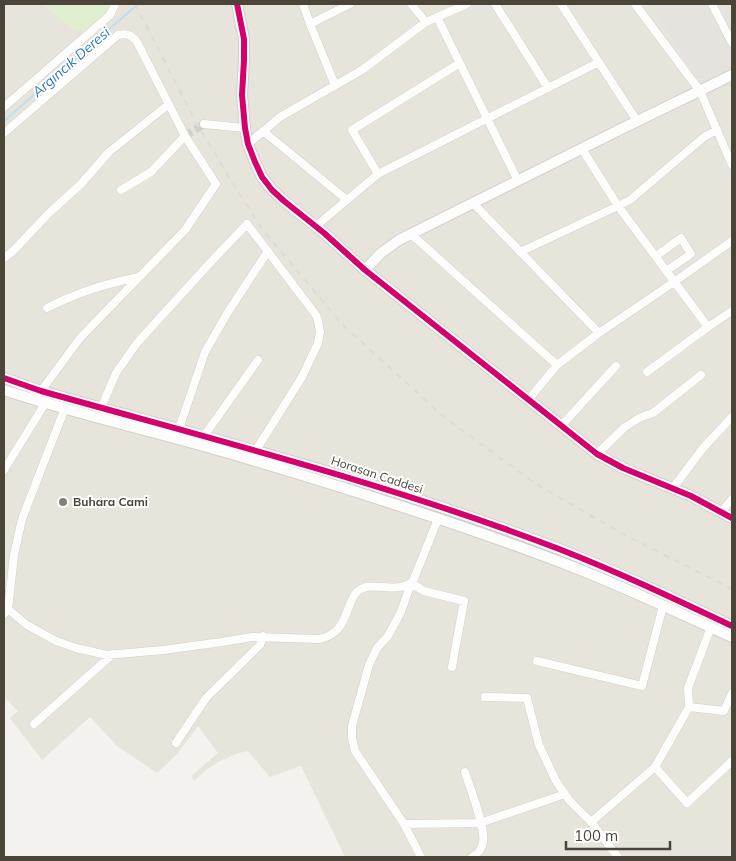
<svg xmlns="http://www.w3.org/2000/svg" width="736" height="861" font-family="Mulish,sans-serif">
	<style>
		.residential { fill: #e7e4dc }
		.industrial { fill: #e6e2de }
		.education { fill: #eae5da }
		.green { fill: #e1eecf }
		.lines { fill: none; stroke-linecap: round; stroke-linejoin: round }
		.stream { stroke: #c0ddf1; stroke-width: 2 }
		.minor-tunnel { stroke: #d2cfca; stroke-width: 8; stroke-dasharray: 8 4; stroke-linecap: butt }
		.minor-casing { stroke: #d2d0cb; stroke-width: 9 }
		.tertiary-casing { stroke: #d2d0cb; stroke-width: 12 }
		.minor { stroke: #fdfdfc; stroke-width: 8 }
		.tertiary { stroke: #fdfdfc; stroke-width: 10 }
		.rail { stroke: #dbdbda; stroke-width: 2; stroke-dasharray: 6 6; stroke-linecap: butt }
		.cycleway-casing { stroke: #fff; stroke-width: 9 }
		.cycleway { stroke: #d6006c; stroke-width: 6 }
		.poi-dot { fill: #868178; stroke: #fff; stroke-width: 2 }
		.labels { text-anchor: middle; stroke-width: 4; stroke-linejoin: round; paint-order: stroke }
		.street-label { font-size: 12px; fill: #4b4439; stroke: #fff }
		.poi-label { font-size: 12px; font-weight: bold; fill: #4b4439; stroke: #fff; text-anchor: start }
		.water-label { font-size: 14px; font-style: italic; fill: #2e7ab2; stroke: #fff }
	</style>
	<rect width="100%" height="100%" fill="#f4f2ee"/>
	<path class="residential" d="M4,4h646l45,75 14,1 23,-12v789h-387l-44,-91 -31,11 -22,-26 -9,2 -19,8 -14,9 -12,11 -3,-5 27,-23 -20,-27 -20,27 -21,20 -40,-27 -27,-29 -48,43 -32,-42 8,-7 -14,-14z"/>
	<path class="industrial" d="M650,4h82v64l-23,12 -14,-1z"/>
	<path class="education" d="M415,4h41l-32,14z"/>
	<path class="green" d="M41,4h76l-29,27 -13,-1z"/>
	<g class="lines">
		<path class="stream" d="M4,121l134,-117"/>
		<path class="minor-tunnel" d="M185,136l19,-12"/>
		<g class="minor-casing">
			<path id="minor" d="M303,4l7,20 25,61
				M411,4l15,18
				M495,4l53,84
				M561,4l76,117
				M635,4l65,87 32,74
				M712,4l20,39
				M437,17l81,164
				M310,24l40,-20
				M4,107l106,-92 5,-11
				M204,124l41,4
				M263,131l84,69
				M4,133l114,-98c8,-2 14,0 19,7l48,94 31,48 -31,46 -105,108 -39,53
				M248,144l32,-27 82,-47 64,-48 41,-18
				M582,149l36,57 12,-6 74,-63 13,-7
				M378,174l-26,-44 108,-67
				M121,190l30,-18 34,-36
				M473,203l126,130
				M316,226l62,-52 221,-112
				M411,234l146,131
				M520,252l98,-46 90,121
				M656,256l25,-18 10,16 -25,17
				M4,258l9,-7 36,-38 32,-29 28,-32 60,-48
				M47,308c31,-16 58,-24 92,-31
				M647,372l61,-45 24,-16
				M529,399l28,-34 42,-32 75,-51 58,-41
				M101,408l15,-35 21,-30 71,-78 39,-41 69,91 2,5 2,12 -2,11 -16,34 -46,73
				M561,426l55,-60
				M179,429l26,-77 23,-40 40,-61
				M204,436l54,-76
				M597,454l28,-27 14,-9 14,-5 48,-38
				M4,470l42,-68
				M673,488l30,-40 29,-31
				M721,512l11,-13
				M8,609l19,16 29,16 20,7 31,7 56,-5 59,-8 30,-5 67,2c21,-4 24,-17 31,-35 2,-5 4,-10 8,-13 15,-12 38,5 55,-10l25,-62
				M4,614l4,-5 6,-54 8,-36 43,-111
				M537,661l105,25 21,-80
				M485,697l42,1 12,47 17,36 13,19 22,22 27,35
				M689,707l35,4 8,-18
				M34,724l79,-70
				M176,743l30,-45 54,-53 3,-9
				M655,767l32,36 45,-42
				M465,772c5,16 21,56 18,70 -1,7 -5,12 -11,15
				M591,822l64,-55 34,-60 -1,-19 23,-61
				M404,824l76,-1 85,-29
				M421,857l-17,-33 -49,-73 -3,-13v-12l17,-61 8,-17 11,-12 13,-24 10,-29 13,8 40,10 -12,66"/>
		</g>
		<g class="tertiary-casing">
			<path id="tertiary" d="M237,4l7,35v21l-2,35 3,33 3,16 7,18 7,15 10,13 12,11 40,32 41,37 232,184 26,14 68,28 41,22
				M365,270l16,-17 18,-13 220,-110 113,-55
				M4,378l37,13c174,49 349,93 518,158 59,23 116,50 173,77
				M4,390c78,26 159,43 238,67 111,33 223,68 331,110 54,21 106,46 159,70"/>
		</g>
		<use href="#minor" class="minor"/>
		<use href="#tertiary" class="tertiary"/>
		<path class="rail" d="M135,4l62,120 36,60 30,46 79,94 102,93 92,67 85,49 111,56"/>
		<g class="cycleway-casing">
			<path id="cycleway" d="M237,4l7,35v21l-2,35 3,33 3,16 7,18 7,15 10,13 12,11 40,32 41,37 232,184 26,14 68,28 41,22
				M4,378l37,13c174,49 349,93 518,158 59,23 116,50 173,77"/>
		</g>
		<use href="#cycleway" class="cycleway"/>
	</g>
	<circle class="poi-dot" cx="63" cy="502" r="5"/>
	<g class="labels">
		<g class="street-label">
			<text transform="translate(377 475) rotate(18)" y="4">Horasan Caddesi</text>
		</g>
		<g class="poi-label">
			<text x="73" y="506">Buhara Cami</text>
		</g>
		<g class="water-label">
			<text transform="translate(71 62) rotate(-41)" y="5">Argıncık Deresi</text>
		</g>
	</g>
	<rect width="736" height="861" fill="none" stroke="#4b4439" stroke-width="10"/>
	<path d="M566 841v8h104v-8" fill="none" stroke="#4b4439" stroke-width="2.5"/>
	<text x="574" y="841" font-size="15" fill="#4b4439" stroke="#ffffff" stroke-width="4" paint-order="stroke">100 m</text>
</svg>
